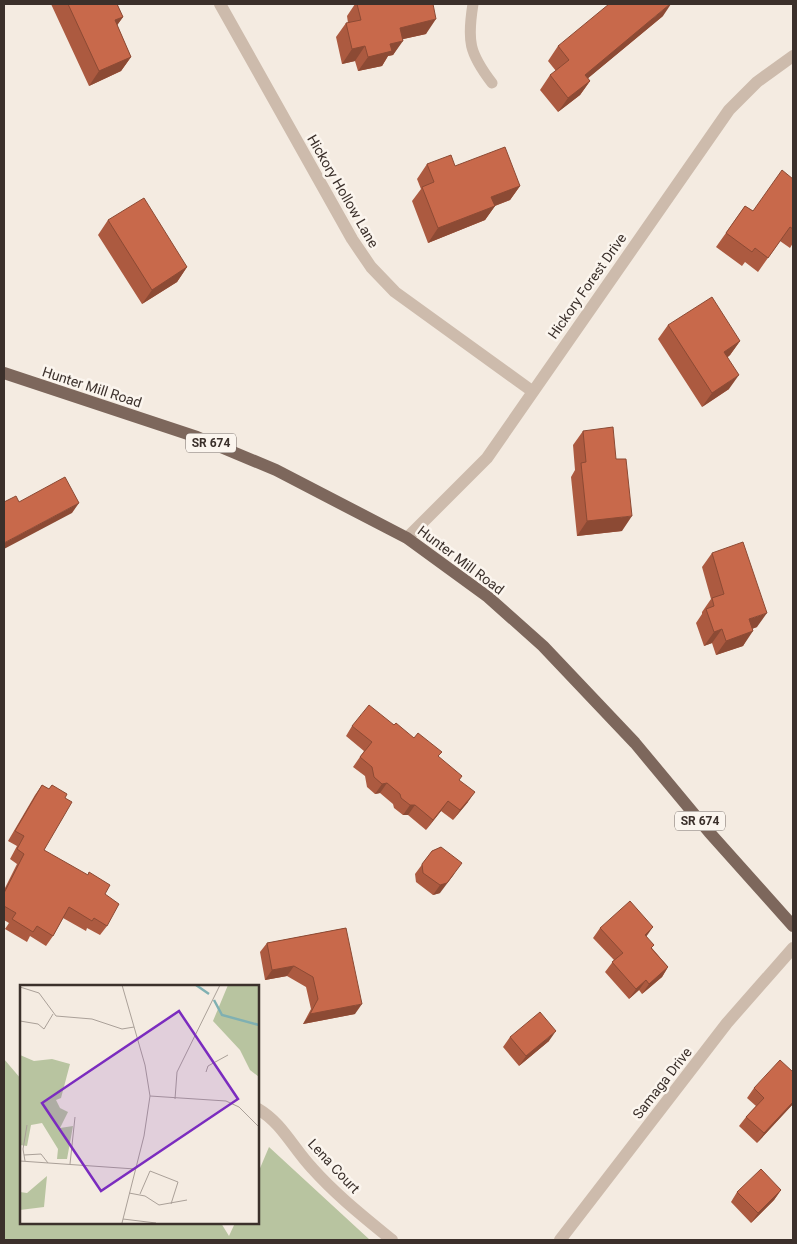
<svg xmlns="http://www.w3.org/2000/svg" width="797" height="1244" font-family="Roboto,sans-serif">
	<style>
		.green { fill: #b8c4a0 }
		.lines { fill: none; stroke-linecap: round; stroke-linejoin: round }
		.lane { stroke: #cdbbac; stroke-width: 11 }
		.street { stroke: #cdbbac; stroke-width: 12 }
		.primary { stroke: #7d675c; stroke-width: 12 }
		.wall { fill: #ac5a40 }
		.shaded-wall { fill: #8c4a34 }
		.building { fill: #c8694b; stroke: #8c4a34 }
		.labels { text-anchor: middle; stroke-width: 5; stroke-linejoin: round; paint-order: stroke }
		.shield { fill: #fbf5ee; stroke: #756b66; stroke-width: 1 }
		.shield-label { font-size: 12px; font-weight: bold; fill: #3b302b }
		.street-label { font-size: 14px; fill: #3b302b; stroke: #fbf5ee }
		.inset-river { fill: none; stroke: #7fb0b2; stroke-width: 2.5 }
		.inset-road { fill: none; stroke: #aaa098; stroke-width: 1 }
		.view { fill: #7b2cbf; fill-opacity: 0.15; stroke: #7b2cbf; stroke-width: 2.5 }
		.inset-edge { fill: none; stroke: #3b302b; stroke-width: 2.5 }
	</style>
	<rect width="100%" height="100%" fill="#f4ebe1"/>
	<path class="green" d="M4,1059l17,20v144h200l8,13 6,-13h23v-50l11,-26 101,93h-366z"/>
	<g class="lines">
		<path class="lane" d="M473,4c-6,37 -4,49 19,79"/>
		<path class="street" d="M220,4l132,235 19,28 24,25 137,99
			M407,538l80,-80 242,-348 28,-28 36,-26
			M258,1109c24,14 35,39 54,59 24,27 52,49 80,72
			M560,1240l167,-217 66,-75"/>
		<path class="primary" d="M4,373l193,64 79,33 131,68 81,59 55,49 92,97 74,89 84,94"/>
	</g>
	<path class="wall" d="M51,4h66l6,13 -6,8 14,32 -10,14 -32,15z
		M355,4h78l-7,30 -23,5 -10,16 -5,1 -6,10 -24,5 -3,-10 -13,3 -6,-27 10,-14h2l-1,-7z
		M663,16l-75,62 2,3 -10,14 -22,17 -18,-22 10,-15 6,-4 -8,-10 10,-15z
		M427,164l28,2 65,20 -10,14 -15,6 -10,14 -57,23 -16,-42 9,-12 -4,-10z
		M793,179v64l-3,5 -10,-7 -22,31 -13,-10 -3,4 -26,-19 29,-41 8,5z
		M108,220l79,47 -10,15 -35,22 -44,-69z
		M668,325l72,16 -10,14 -2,2 1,32 -27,18 -44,-68z
		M583,431l33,28 6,72 -45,5 -6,-59 4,-7 -2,-25z
		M712,553l45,74 -5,2 -9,17 -27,9 -4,-12 -8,3 -8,-23 6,-9v-2l9,-13 -9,-32z
		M394,725l20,13 24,19 21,23 9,22 -15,18 -12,-9 -15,19 -18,-15h-5l-9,-7 -1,-4 -13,-11 -5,1 -8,-7 -2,-11 -12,-9 11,-16 -18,-15 6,-10z
		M42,785l7,4 3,-4 13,13 -21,52 61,44 2,32 -7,9 -13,-7 -1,3 -23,-13 -10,18 -7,10 -16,-10 -3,6 -22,-13 4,-6 -5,-3v-30l13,-26 -7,-5 7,-13 -9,-5 27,-46z
		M441,847l-1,46 -7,2 -17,-13 -1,-8 17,-23z
		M346,928l9,86 -52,10 8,-15 -5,-22 -19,-11 -22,4 -5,-28 7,-9z
		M600,928l47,9 5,11 16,19 -6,10 -20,17 -3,-4 -10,9 -24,-27 9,-12 -21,-22z
		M510,1037l39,4 -30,25 -16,-19z
		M793,1072v32l-36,39 -18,-17 7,-9 10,-11 -9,-8 7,-10z
		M781,1190l-7,10 -23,23 -20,-21 6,-10z"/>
	<path class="shaded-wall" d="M670,4h1l-8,12 -88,73 10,-14z
		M123,17l-10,14 2,-11z
		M436,19l-10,15 -36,8 10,-14z
		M403,41l-10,14 -5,1 -6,10 -24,5 10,-14 22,-13z
		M365,46l-10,15 -13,3 10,-15z
		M131,57l-10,14 -32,15 10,-15z
		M590,81l-10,14 -22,17 10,-14z
		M520,186l-10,14 -29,11 10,-14z
		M495,206l-10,14 -57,23 10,-15z
		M187,267l-10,15 -35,22 10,-14z
		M740,341l-10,14 -16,11 10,-14z
		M739,375l-10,14 -27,18 10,-14z
		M79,503l-7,10 -68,36v-6z
		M632,516l-10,15 -45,5 10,-15z
		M767,613l-10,14 -18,6 10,-14z
		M722,629l-10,14 -8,3 10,-14z
		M753,631l-10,15 -27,9 10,-14z
		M387,783l-7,10 -5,1 7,-10z
		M475,792l-7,10 -15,18 7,-10z
		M448,801l-7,10 -15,19 7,-10z
		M410,805h5l-7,10h-5z
		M455,873l-15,20 -7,2 7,-10z
		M653,927l-7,10 -1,-2z
		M294,966l-7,10 -22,4 7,-10z
		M668,967l-6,10 -20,17 7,-10z
		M646,980l-7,10 -10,9 7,-10z
		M362,1004l-7,10 -52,10 7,-10z
		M556,1031l-7,10 -30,25 7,-10z
		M793,1102v2l-36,39 7,-10z
		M781,1190l-7,10 -23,23 7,-10z"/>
	<path class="building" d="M68,4h49l6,13 -8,3 16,37 -32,14z
		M357,4h76l3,15 -36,9 3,13 -13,3 2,7 -24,6 -3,-11 -13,3 -6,-26 15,-3z
		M609,4h61l-85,71 5,6 -22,17 -18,-23 19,-15 -11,-14z
		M505,147l15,39 -29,11 4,9 -57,22 -16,-41 12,-5 -7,-18 24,-9 4,11z
		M782,170l11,9v50l-3,-2 -22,31 -13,-10 -3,4 -26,-19 19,-27 8,5z
		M144,198l43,69 -35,23 -44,-70z
		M712,297l28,44 -16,11 15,23 -27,18 -44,-68z
		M613,427l3,32h10l6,57 -45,5 -6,-58 5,-1 -3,-31z
		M65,477l14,26 -75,40v-41l12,-6 3,6z
		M743,542l24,71 -18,6 4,12 -27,10 -4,-12 -8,3 -8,-23 8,-3 -2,-8 12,-4 -12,-41z
		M369,705l25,20 2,-2 18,15 4,-5 24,19 -4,4 24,20 -3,4 16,12 -15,18 -12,-9 -15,19 -18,-15h-5l-9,-7 -1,-4 -13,-11 -5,1 -8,-7 -2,-10 -12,-10 12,-15 -20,-16z
		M42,785l7,4 3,-4 15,9 -2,4 7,4 -28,48 44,25 1,-3 21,13 -5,9 14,10 -12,22 -13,-8 -2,3 -23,-14 -16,29 -16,-10 -4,6 -21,-13 4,-6 -12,-7v-13l20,-39 -7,-5 7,-13 -9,-5z
		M441,847l21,16 -15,20 -7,2 -17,-12 -1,-9 10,-13z
		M630,901l23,26 -8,8 9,10 -3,3 17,19 -19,17 -3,-4 -10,9 -24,-27 11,-9 -23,-25z
		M346,928l16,76 -52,10 8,-15 -5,-22 -19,-11 -22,4 -5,-27z
		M540,1012l16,19 -30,25 -16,-19z
		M780,1060l13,12v30l-29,31 -18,-16 18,-19 -10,-10z
		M761,1169l20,21 -23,23 -21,-21z"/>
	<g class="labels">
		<g class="shield">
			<rect x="186" y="433.5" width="50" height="19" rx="4"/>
			<rect x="675" y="811.5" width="50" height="19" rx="4"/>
		</g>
		<g class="shield-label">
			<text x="211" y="447">SR 674</text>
			<text x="700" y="825">SR 674</text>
		</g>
		<g class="street-label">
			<text transform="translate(343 191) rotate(60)" y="5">Hickory Hollow Lane</text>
			<text transform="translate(587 286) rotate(-55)" y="5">Hickory Forest Drive</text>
			<text transform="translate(92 387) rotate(18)" y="5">Hunter Mill Road</text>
			<text transform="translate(461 560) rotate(37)" y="5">Hunter Mill Road</text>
			<text transform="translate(662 1083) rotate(-52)" y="5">Samaga Drive</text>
			<text transform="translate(334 1166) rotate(47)" y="5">Lena Court</text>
		</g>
	</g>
	<g transform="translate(20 985)">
		<rect width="239" height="239" fill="#f4ebe1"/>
		<path d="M208,0h31v92l-9,-7 -10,-20 -27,-29zM0,70l14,6 18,-2 18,5 -9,34 -5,2 4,8 8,4 -8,16 13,-2 -6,33h-10l1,-10 -16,-26 -11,2 -4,21 -7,-1zM27,191l-3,31 -24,3v-18l7,1z" fill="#b8c4a0"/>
		<path class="inset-river" d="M176,0l13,9M194,15l8,15 37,10"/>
		<path class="inset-road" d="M0,2l19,6 17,23 36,3 30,10 12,-2M0,36l18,3 6,5 9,-15M186,87l2,-6 20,-11M130,111l76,5 13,6 20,20M155,114l2,-27 43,-87M4,170l17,-1 7,9M0,176l115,8M5,176l-2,-12 4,-24M50,179l5,-47M109,208l16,3 14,9 28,-5M120,209l10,-23 28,11 -7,22M103,234l33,4M102,238l22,-87 6,-40 -5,-31 -23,-80"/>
		<path class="view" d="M159,26l59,88 -137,92 -59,-88z"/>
		<rect width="239" height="239" class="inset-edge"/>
	</g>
	<rect width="797" height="1244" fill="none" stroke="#3b302b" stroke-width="10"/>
</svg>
